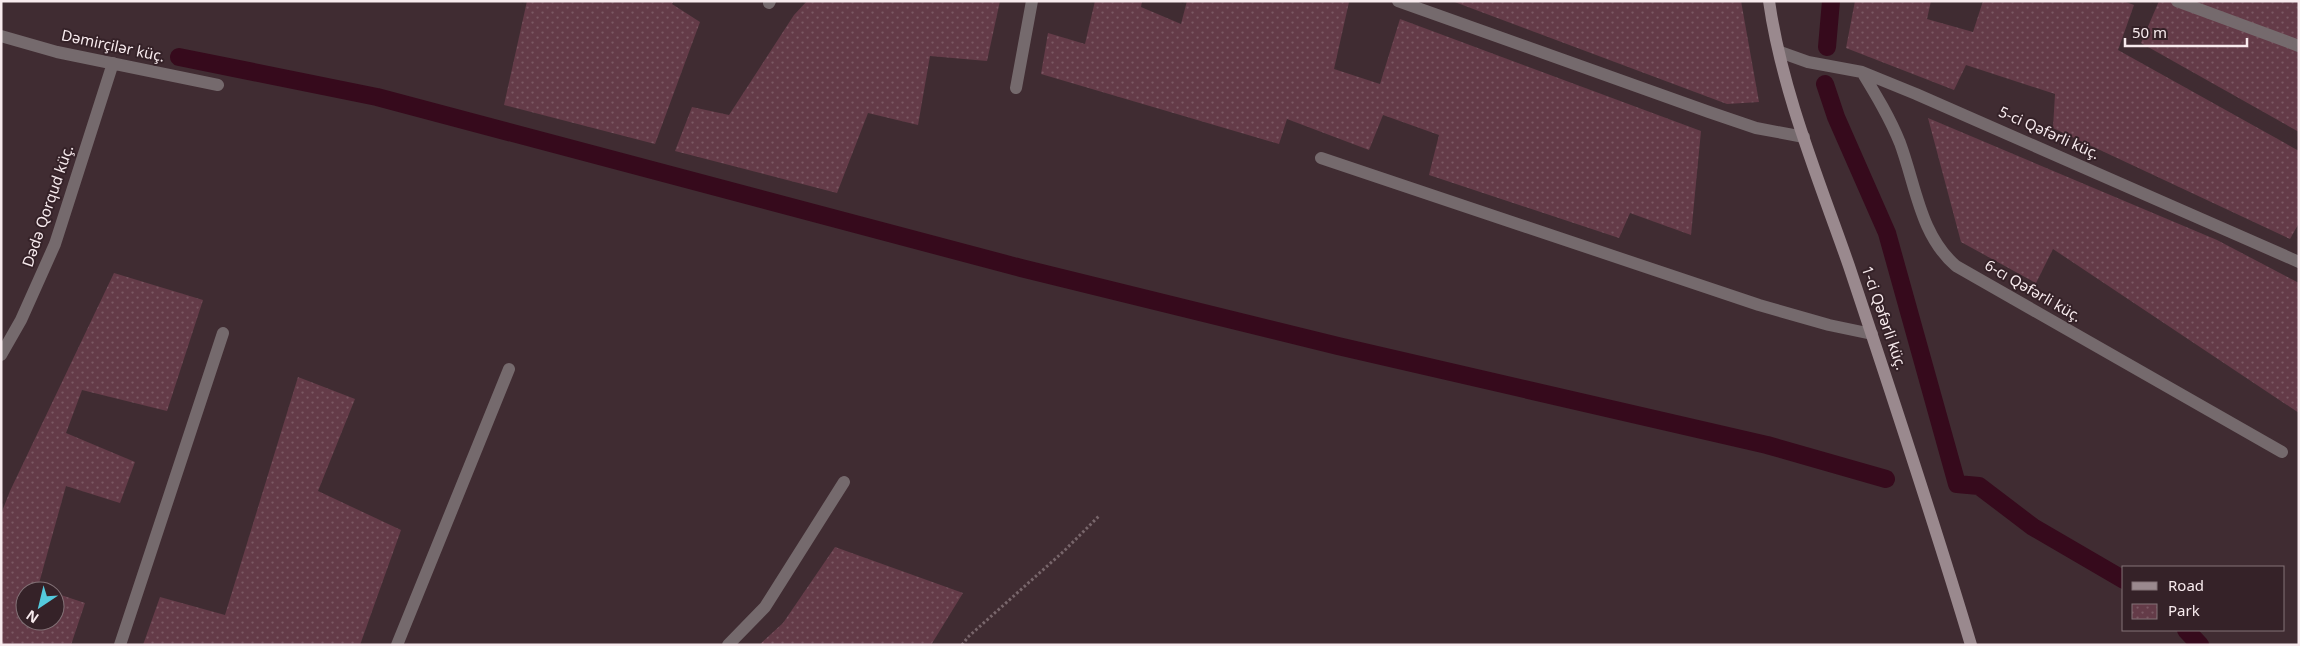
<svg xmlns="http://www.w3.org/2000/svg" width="2300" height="646" font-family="'Noto Sans',sans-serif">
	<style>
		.park { fill: url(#park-dots) }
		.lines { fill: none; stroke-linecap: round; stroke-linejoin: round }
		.canal { stroke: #360a1c; stroke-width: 18 }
		.path { stroke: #79676c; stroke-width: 3; stroke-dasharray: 2.5 2.5; stroke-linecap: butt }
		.street { stroke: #756a6d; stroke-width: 12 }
		.secondary { stroke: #9a898e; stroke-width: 12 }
		.labels { text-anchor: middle; stroke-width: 4; stroke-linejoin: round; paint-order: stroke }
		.street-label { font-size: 15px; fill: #f8ebee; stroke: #352228 }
	</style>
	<defs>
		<pattern id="park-dots" width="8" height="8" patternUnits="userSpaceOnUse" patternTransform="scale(1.25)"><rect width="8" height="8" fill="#643b48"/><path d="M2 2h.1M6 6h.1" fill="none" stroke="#7b5863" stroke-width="1.8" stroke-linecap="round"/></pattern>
	</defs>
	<rect width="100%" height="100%" fill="#402c32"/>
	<path class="park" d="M527,1h147l-2,3 28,18 -45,122 -151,-39z
		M807,1h193l-13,60 -57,-5 -12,69 -50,-12 -31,80 -162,-42 17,-44 37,8 65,-100z
		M1095,1h47l-1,6 40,17 6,-23h160l2,1 -15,67 46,15 20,-65 301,112 -10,104 -61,-22 -11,25 -190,-63 10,-40 -56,-20 -14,35 -82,-31 -8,25 -238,-70 7,-41 37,11z
		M1452,1h289l18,101 -32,2z
		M1855,1h76l-4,18 46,13 10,-31h140l11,4 -16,45 181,101v72l-9,16 -237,-111 2,-34 -89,-29 -12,25 -108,-42z
		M2159,1h140v131l-158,-89z
		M1928,118l289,122 82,43v130l-246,-164 -17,34 -75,-41z
		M114,273l89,27 -36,111 -85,-21 -16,43 69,29 -15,41 -54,-17 -28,101 11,4h-24v30h30v-28l30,10 -14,42h-70v-131l9,-23z
		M298,377l57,22 -37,92 83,39 -41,115h-217l17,-48 65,18z
		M835,547l128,46 -32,52h-172l24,-22z"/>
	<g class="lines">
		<path class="canal" d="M1827,47l4,-46
			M179,57l198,40 644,171 317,78 429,99 119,34
			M1825,84l11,33 51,116 70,251 22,2 54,41 91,53
			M2186,630l14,15"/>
		<path class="path" d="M962,645l6,-8 96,-86 35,-35"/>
		<path class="street" d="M1398,1l311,111 47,16 48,9
			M2177,1l122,45
			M769,3l1,-2
			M1,36l56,16 161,33
			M1780,52l28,10 54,10 54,22 383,168
			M1862,72c14,23 28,46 38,71 16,43 20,92 56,123l326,186
			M1016,88l16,-87
			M1321,158l438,147 70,20 43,9
			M1,355l20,-35 34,-76 58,-181
			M120,645l103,-312
			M397,645l112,-276
			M728,645l37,-38 79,-125"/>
		<path class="secondary" d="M1769,1c13,91 50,179 80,265 42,126 84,252 122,379"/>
	</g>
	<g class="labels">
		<g class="street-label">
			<text transform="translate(113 46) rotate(12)" y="5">Dəmirçilər küç.</text>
			<text transform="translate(2049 133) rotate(24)" y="5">5-ci Qəfərli küç.</text>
			<text transform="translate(48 206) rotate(-71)" y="5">Dədə Qorqud küç.</text>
			<text transform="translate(2033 291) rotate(30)" y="5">6-cı Qəfərli küç.</text>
			<text transform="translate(1884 318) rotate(71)" y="5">1-ci Qəfərli küç.</text>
		</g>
	</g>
	<rect width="2300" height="646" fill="none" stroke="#f8ebee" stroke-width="5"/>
	<rect x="2122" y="566" width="162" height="65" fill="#352228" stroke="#837277"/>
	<rect x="2132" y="582" width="25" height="8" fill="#9a898e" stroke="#837277"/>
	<text x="2168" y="591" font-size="15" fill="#f8ebee">Road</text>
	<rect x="2132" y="604" width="25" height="15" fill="url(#park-dots)" stroke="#837277"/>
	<text x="2168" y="616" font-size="15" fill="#f8ebee">Park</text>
	<g transform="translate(40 606) rotate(215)"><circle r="24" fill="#352228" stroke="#837277"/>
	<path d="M0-4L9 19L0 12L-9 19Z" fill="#54cadd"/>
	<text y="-8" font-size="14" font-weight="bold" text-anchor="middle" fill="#f8ebee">N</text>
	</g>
	<path d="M2125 38v8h122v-8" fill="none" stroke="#f8ebee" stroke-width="2.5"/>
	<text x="2132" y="38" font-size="15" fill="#f8ebee" stroke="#352228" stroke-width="4" paint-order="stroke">50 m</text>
</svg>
